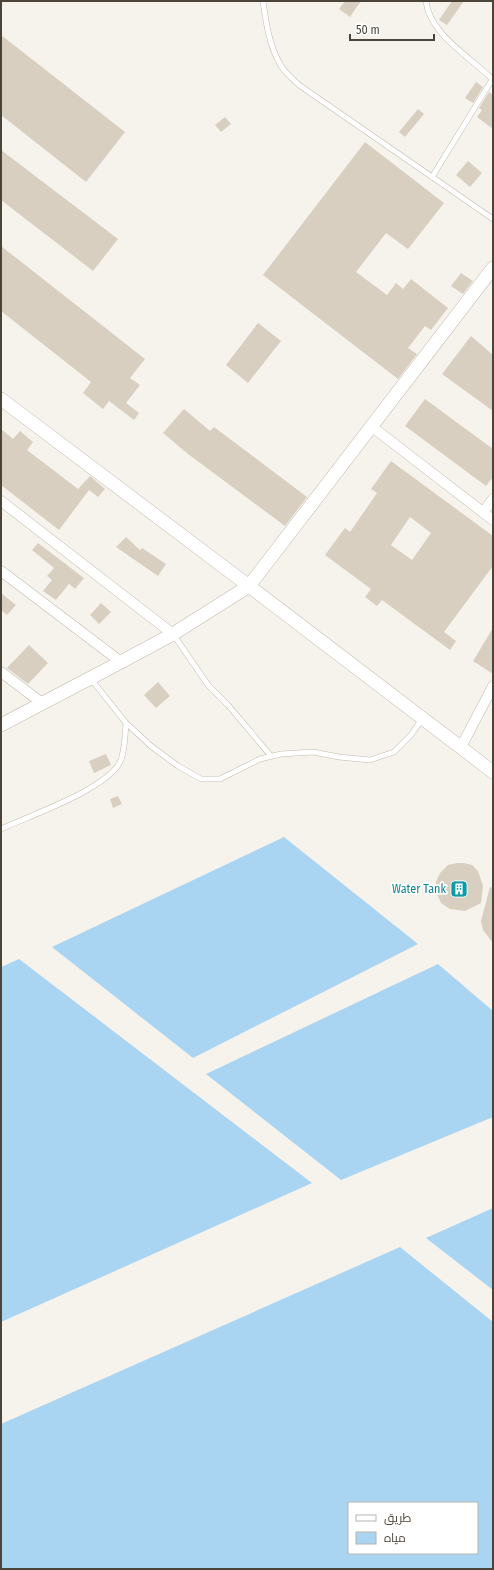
<svg xmlns="http://www.w3.org/2000/svg" width="494" height="1570" font-family="'Fira Sans Condensed',Cairo,sans-serif">
	<style>
		.water { fill: #a9d4f2; fill-rule: evenodd }
		.building { fill: #d8cfc1; fill-rule: evenodd }
		.lines { fill: none; stroke-linecap: round; stroke-linejoin: round }
		.service-casing { stroke: #c2bbae; stroke-width: 6 }
		.minor-casing { stroke: #c2bbae; stroke-width: 11 }
		.tertiary-casing { stroke: #c2bbae; stroke-width: 14 }
		.service { stroke: #fff; stroke-width: 5 }
		.minor { stroke: #fff; stroke-width: 10 }
		.tertiary { stroke: #fff; stroke-width: 13 }
		.labels { text-anchor: middle; stroke-width: 3.5; stroke-linejoin: round; paint-order: stroke }
		.culture-label { font-size: 12px; fill: #0d838f; stroke: #fff; text-anchor: end }
	</style>
	<rect width="100%" height="100%" fill="#f6f3ec"/>
	<path class="water" d="M284,837l134,107 -225,114 -141,-111z
		M19,959l293,224 -311,139v-355z
		M438,964l55,47v106l-152,63 -135,-106z
		M493,1208v82l-67,-52z
		M400,1247l93,75v247h-492v-145zM349,1503h128v50h-128z"/>
	<path class="building" d="M345,1h16l-11,16 -11,-8z
		M452,1h12l-17,24 -8,-5z
		M1,35l124,97 -39,50 -85,-67z
		M476,82l7,5 -10,16 -8,-5z
		M489,92l4,3v34l-16,-12 5,-7 -3,-2z
		M418,109l6,5 -19,23 -6,-5z
		M225,117l6,7 -10,8 -6,-7z
		M365,142l79,61 -36,46 -22,-16 -30,39 31,23 9,-12 7,6 8,-10 37,29 -17,22 -6,-4 -17,22 9,6 -19,25 -135,-104z
		M1,150l117,89 -25,32 -92,-71z
		M468,161l14,12 -12,14 -14,-12z
		M1,246l144,113 -15,19 10,7 -14,18 13,10 -5,7 -25,-19 -6,8 -20,-16 8,-11 -90,-71z
		M461,273l12,8 -10,13 -12,-8z
		M258,323l23,18 -33,42 -22,-18z
		M471,336l22,19v56l-51,-37z
		M425,399l68,50v28l-7,9 -81,-60z
		M184,409l26,22 4,-4 93,70 -22,29 -97,-72 -25,-21z
		M1,429l12,10 7,-8 13,11 -6,8 51,39 12,-13 15,13 -7,8 -9,-7 -30,40 -58,-45z
		M391,461l102,75v30l-49,66 12,9 -6,9 -68,-50 -5,6 -12,-9 6,-8 -46,-34 20,-27 5,4 27,-39 -6,-4zM410,517l21,16 -19,27 -21,-15z
		M126,537l14,13 2,-2 24,16 -8,12 -42,-29z
		M38,543l46,35 -9,11 -6,-5 -13,16 -13,-9 9,-11 -5,-4 7,-8 -22,-18z
		M1,593l15,12 -9,10 -6,-5z
		M101,603l10,9 -12,12 -9,-9z
		M493,628v46l-20,-13z
		M29,645l19,18 -20,21 -21,-16z
		M158,682l12,14 -14,12 -12,-13z
		M106,754l5,11 -17,8 -5,-12z
		M118,796l4,8 -9,4 -3,-9z
		M457,863h7l8,2 6,6 5,15 -2,17 -16,8 -15,-2 -9,-6 -5,-11v-10l4,-9 8,-8z
		M490,887l3,1v55l-10,-13 -2,-9z"/>
	<g class="lines">
		<g class="service-casing">
			<path id="service" d="M263,1c3,21 6,44 17,63 4,8 13,15 19,21l194,134
				M426,1c3,33 46,57 67,79
				M432,177l61,-99
				M173,634l35,51 20,20 43,51
				M91,679l35,44 25,23 27,20 23,13h19l40,-20 21,-5 32,-2 26,5 31,3 24,-8 17,-17 11,-16
				M1,829c28,-13 106,-40 119,-67 5,-10 5,-28 6,-39"/>
		</g>
		<g class="minor-casing">
			<path id="minor" d="M371,426l122,94
				M1,501l172,133
				M483,512l10,-13
				M1,571l120,91
				M1,672l41,31
				M461,747l32,-61"/>
		</g>
		<g class="tertiary-casing">
			<path id="tertiary" d="M1,399l248,187 244,186
				M1,725l120,-63 52,-28 76,-48 244,-318"/>
		</g>
		<use href="#service" class="service"/>
		<use href="#minor" class="minor"/>
		<use href="#tertiary" class="tertiary"/>
	</g>
	<defs>
		<g id="building-square" transform="scale(0.9)"><rect x="-9" y="-9" width="18" height="18" rx="4" fill="#0f9aa8" stroke="#fff"/><path d="M-4-6H4V6H1V3H-1V6H-4ZM-2.5-4.3h1.7v1.8h-1.7ZM.8-4.3h1.7v1.8H.8ZM-2.5-1h1.7V.8h-1.7ZM.8-1h1.7V.8H.8Z" fill="#fff"/></g>
	</defs>
	<g fill-rule="evenodd">
		<use href="#building-square" x="459" y="889"/>
	</g>
	<g class="labels">
		<g class="culture-label">
			<text x="446" y="893">Water Tank</text>
		</g>
	</g>
	<rect width="494" height="1570" fill="none" stroke="#4b4439" stroke-width="4"/>
	<rect x="348" y="1502" width="130" height="52" fill="#ffffff" stroke="#b7b4b0"/>
	<rect x="356" y="1515" width="20" height="6" fill="#ffffff" stroke="#b7b4b0"/>
	<text x="384" y="1522" font-size="12" fill="#4b4439">طريق</text>
	<rect x="356" y="1532" width="20" height="12" fill="#a9d4f2" stroke="#b7b4b0"/>
	<text x="384" y="1542" font-size="12" fill="#4b4439">مياه</text>
	<path d="M350 34v6h84v-6" fill="none" stroke="#4b4439" stroke-width="2"/>
	<text x="356" y="34" font-size="12" fill="#4b4439" stroke="#ffffff" stroke-width="3" paint-order="stroke">50 m</text>
</svg>
